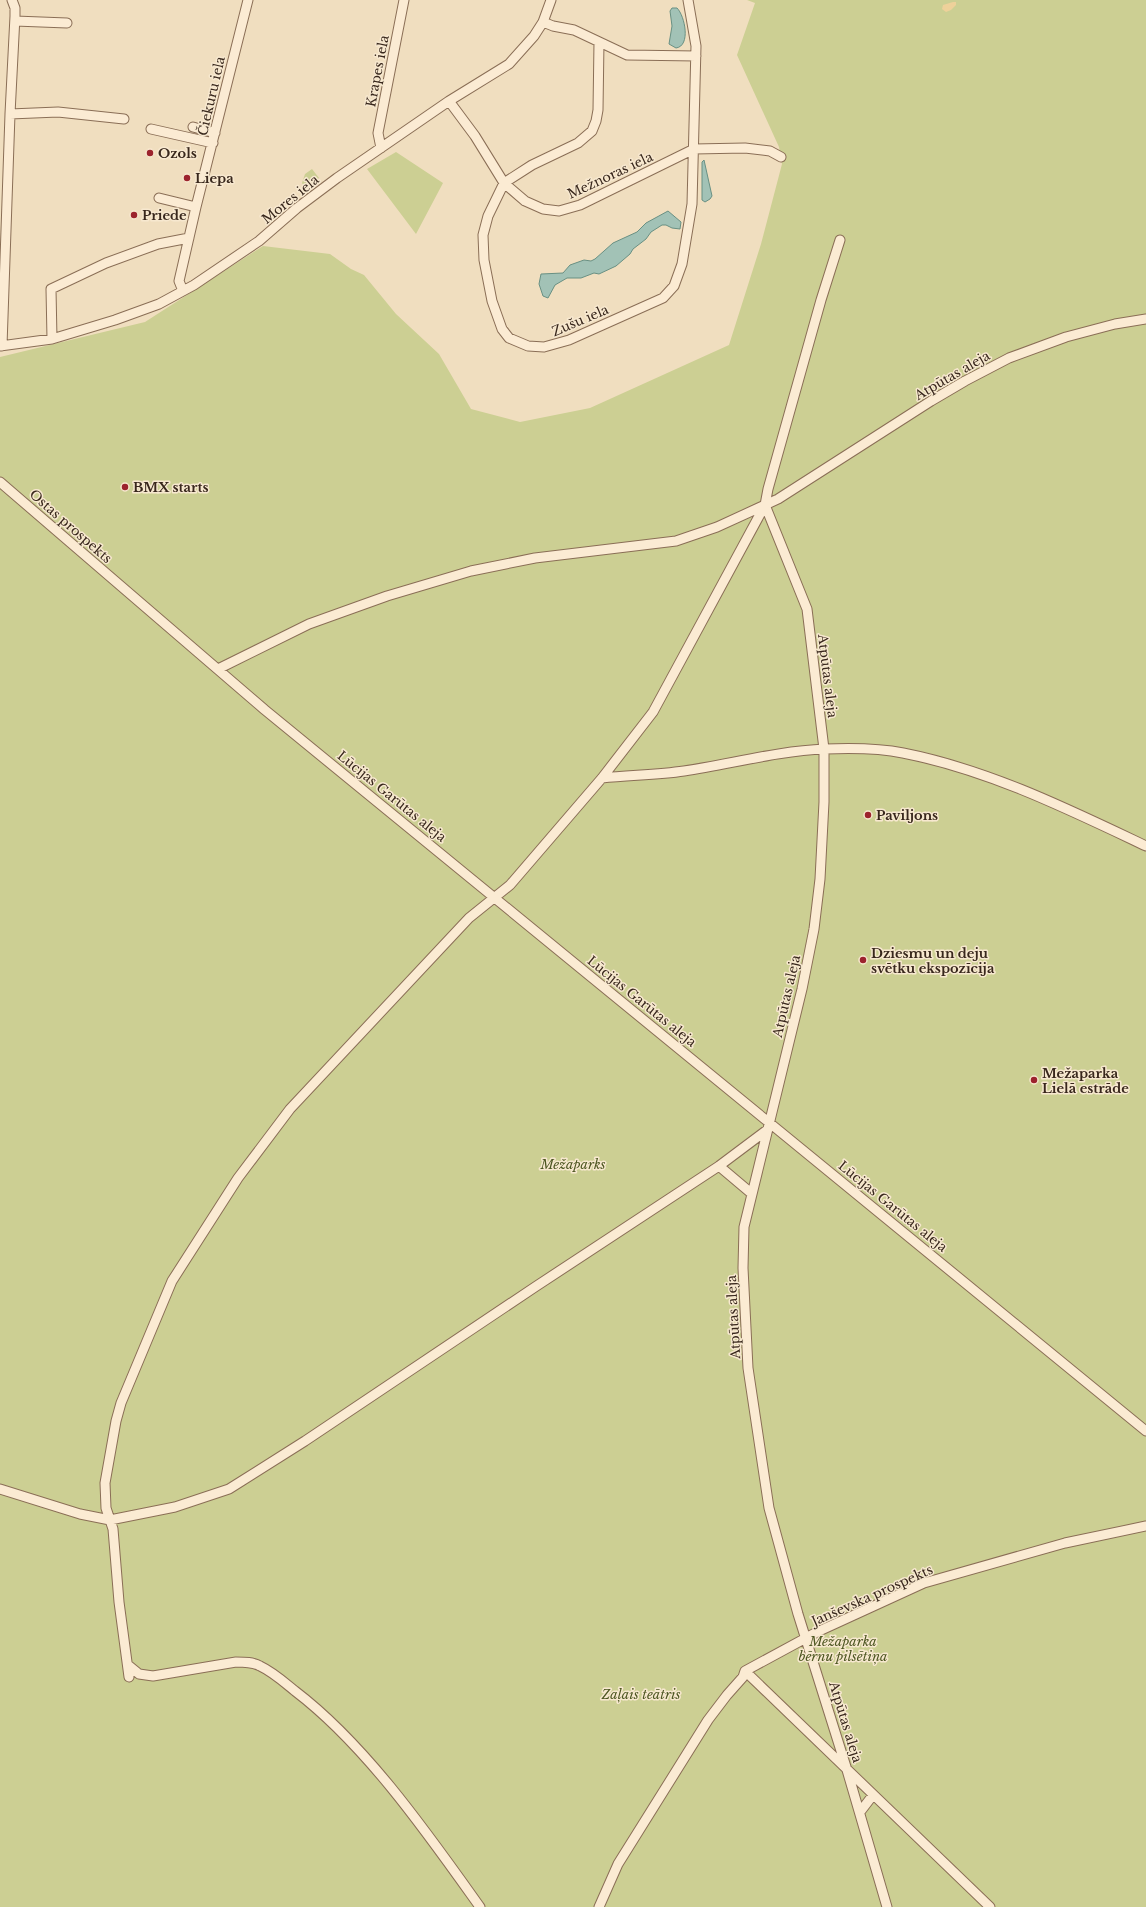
<svg xmlns="http://www.w3.org/2000/svg" width="1146" height="1907" font-family="'Libre Baskerville',serif">
	<style>
		.green { fill: #cccf93 }
		.sand { fill: #eed19a }
		.water { fill: #a2c2b6; stroke: #699083 }
		.lines { fill: none; stroke-linecap: round; stroke-linejoin: round }
		.street-casing { stroke: #8a6e56; stroke-width: 11 }
		.street { stroke: #fbebd3; stroke-width: 9 }
		.poi-dot { fill: #9c232d; stroke: #f7e8cf; stroke-width: 1.5 }
		.labels { text-anchor: middle; stroke-width: 3; stroke-linejoin: round; paint-order: stroke }
		.street-label { font-size: 13px; fill: #38271c; stroke: #f7e8cf }
		.poi-label { font-size: 13px; font-weight: bold; fill: #38271c; stroke: #f7e8cf; text-anchor: start }
		.park-label { font-size: 13px; font-style: italic; fill: #4d5621; stroke: #f7e8cf }
	</style>
	<rect width="100%" height="100%" fill="#f0debf"/>
	<path class="green" d="M747,0h399v1907h-1146v-1550l145,-35 118,-76 67,8 21,15 13,6 32,39 43,40 32,55 49,13 70,-14 139,-63 32,-101 21,-80 -3,-17 -42,-92 18,-52z
		M396,152l47,31 -27,51 -49,-65z
		M312,169l7,9 -14,10 -3,-5 3,-9z"/>
	<path class="sand" d="M953,2h3v3l-5,5 -5,2 -4,-3 1,-4z"/>
	<path class="water" d="M672,8h5c8,8 14,38 -1,40l-7,-4 3,-18 -2,-15z
		M704,160l8,36 -2,3 -5,3 -3,-2v-38z
		M668,211l13,11 -1,7 -8,-1 -6,-3h-4l-11,7 -5,7 -13,10 -3,5 -14,12 -17,8 -5,-1 -13,5h-14l-12,7 -7,13 -5,-2 -4,-12 2,-10 22,-1 7,-8 14,-5 7,1 4,-2 18,-16 24,-11 9,-9z"/>
	<g class="lines">
		<g class="street-casing">
			<path id="street" d="M15,21l52,2
				M543,22l10,4 21,4 53,25 69,1
				M599,42l-1,68 -2,11 -4,10 -14,12 -46,22 -28,18 -16,33 -5,19 1,25 8,41 10,28 7,9 19,8 16,1 25,-7 94,-42 11,-12 8,-22 10,-60 4,-158 -8,-46
				M449,101l26,35 29,47 21,18 18,8 16,2 21,-6 114,-56 51,-1 25,3 11,6
				M10,114l48,-2 66,7
				M193,127l22,6
				M151,129l62,14
				M381,148l-3,-15 26,-133
				M159,198l37,9
				M183,291l-4,-10 17,-74 52,-207
				M52,339l-1,-50 55,-26 52,-19 31,-6
				M0,346l52,-7 63,-19 44,-16 35,-19 65,-44 38,-33 40,-30 112,-77 60,-37 25,-28 9,-14 8,-22
				M2,346l8,-232 5,-98v-8l-3,-8
				M0,482l265,228 881,721
				M765,505l42,104 17,140v53l-4,77 -6,50 -12,60 -58,238 -1,41 5,100 21,140 29,106 49,156 40,137
				M218,669l91,-45 78,-28 84,-25 64,-13 141,-17 41,-14 61,-28 153,-98 34,-20 44,-23 57,-21 49,-13 31,-5
				M602,778c27,-3 55,-3 82,-7 47,-7 93,-20 141,-22 25,-1 54,-1 78,4 86,17 165,56 243,93
				M719,1166l32,27
				M0,1489l80,25 30,6 65,-13 54,-18 76,-48 230,-154 184,-121 48,-36
				M128,1665l11,9 14,2 83,-14c9,0 17,0 24,4 13,6 24,16 35,25 71,54 133,143 185,216
				M745,1671l245,236
				M129,1677l-10,-75 -6,-73 -7,-21 -1,-25 11,-62 5,-18 51,-122 66,-103 52,-69 179,-191 41,-33 92,-107 51,-66 112,-207 3,-16 53,-189 19,-60
				M860,1812l13,-17
				M599,1907l19,-43 90,-144 19,-25 16,-18 2,-6 72,-39 107,-49 141,-40 81,-17"/>
		</g>
		<use href="#street" class="street"/>
	</g>
	<g class="poi-dot">
		<circle cx="150" cy="153" r="4"/>
		<circle cx="187" cy="178" r="4"/>
		<circle cx="134" cy="215" r="4"/>
		<circle cx="125" cy="487" r="4"/>
		<circle cx="868" cy="815" r="4"/>
		<circle cx="863" cy="960" r="4"/>
		<circle cx="1034" cy="1080" r="4"/>
	</g>
	<g class="labels">
		<g class="street-label">
			<text transform="translate(377 71) rotate(-79)" y="5">Krapes iela</text>
			<text transform="translate(211 96) rotate(-77)" y="5">Čiekuru iela</text>
			<text transform="translate(610 175) rotate(-25)" y="5">Mežnoras iela</text>
			<text transform="translate(290 199) rotate(-39)" y="5">Mores iela</text>
			<text transform="translate(580 320) rotate(-23)" y="5">Zušu iela</text>
			<text transform="translate(952 375) rotate(-30)" y="5">Atpūtas aleja</text>
			<text transform="translate(71 526) rotate(41)" y="5">Ostas prospekts</text>
			<text transform="translate(828 676) rotate(83)" y="5">Atpūtas aleja</text>
			<text transform="translate(392 796) rotate(39)" y="5">Lūcijas Garūtas aleja</text>
			<text transform="translate(786 996) rotate(-77)" y="5">Atpūtas aleja</text>
			<text transform="translate(642 1001) rotate(39)" y="5">Lūcijas Garūtas aleja</text>
			<text transform="translate(893 1206) rotate(39)" y="5">Lūcijas Garūtas aleja</text>
			<text transform="translate(733 1317) rotate(-93)" y="5">Atpūtas aleja</text>
			<text transform="translate(872 1595) rotate(-24)" y="5">Janševska prospekts</text>
			<text transform="translate(846 1722) rotate(73)" y="5">Atpūtas aleja</text>
		</g>
		<g class="poi-label">
			<text x="158" y="158">Ozols</text>
			<text x="195" y="183">Liepa</text>
			<text x="142" y="220">Priede</text>
			<text x="133" y="492">BMX starts</text>
			<text x="876" y="820">Paviljons</text>
			<text x="871" y="958">Dziesmu un deju<tspan x="871" dy="15">svētku ekspozīcija</tspan></text>
			<text x="1042" y="1078">Mežaparka<tspan x="1042" dy="15">Lielā estrāde</tspan></text>
		</g>
		<g class="park-label">
			<text x="573" y="1169">Mežaparks</text>
			<text x="843" y="1646">Mežaparka<tspan x="843" dy="15">bērnu pilsētiņa</tspan></text>
			<text x="641" y="1699">Zaļais teātris</text>
		</g>
	</g>
</svg>
